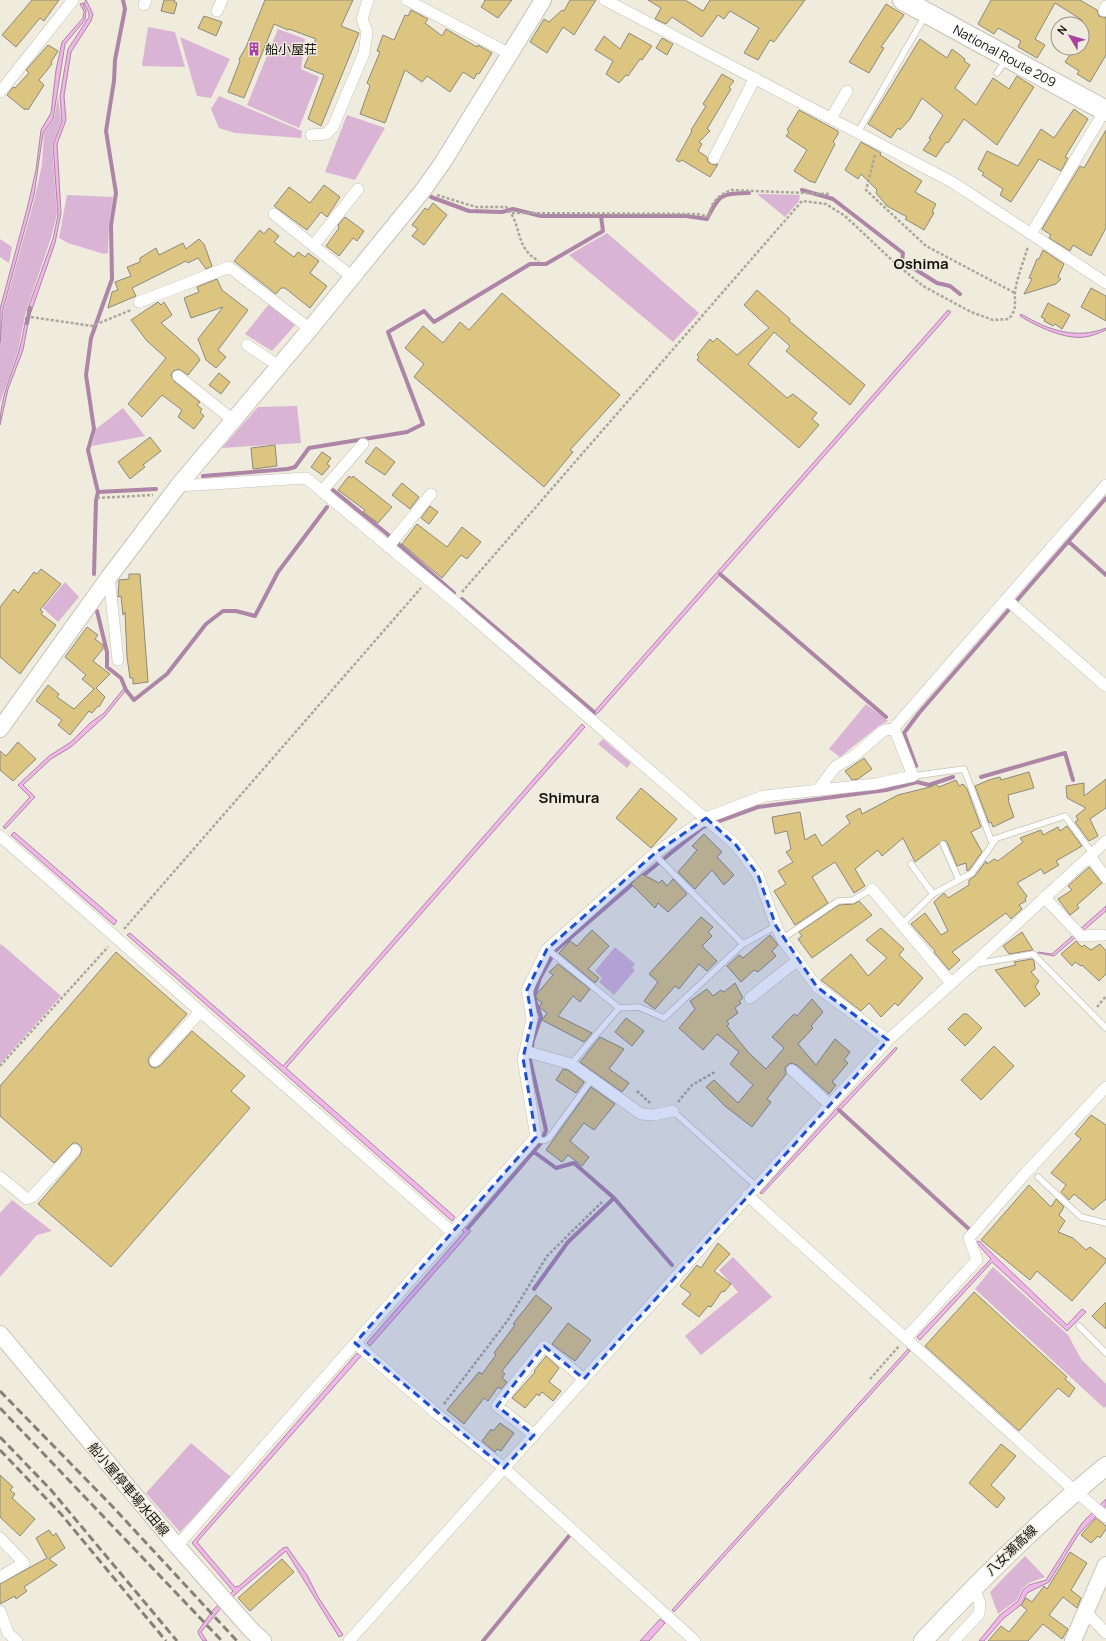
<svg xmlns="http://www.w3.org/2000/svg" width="1106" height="1641" font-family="Manrope,'Noto Sans JP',sans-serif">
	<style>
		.green { fill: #d9b4d4 }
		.water { fill: #efb6e7; stroke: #ad85a6 }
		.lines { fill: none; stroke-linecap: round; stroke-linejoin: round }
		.stream { stroke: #ad85a6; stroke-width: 4 }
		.building { fill: #dcc581; stroke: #8d897c }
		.lane-casing { stroke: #c7c2b5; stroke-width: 7 }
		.street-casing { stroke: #c7c2b5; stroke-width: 12 }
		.secondary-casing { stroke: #c7c2b5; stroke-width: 18 }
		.primary-casing { stroke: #c7c2b5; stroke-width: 20 }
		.highway-casing { stroke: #c7c2b5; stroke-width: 22 }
		.path { stroke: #aba79c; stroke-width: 2.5; stroke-dasharray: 3 2; stroke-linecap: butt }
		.lane { stroke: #fff; stroke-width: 5.5 }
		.street { stroke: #fff; stroke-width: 11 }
		.secondary { stroke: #fff; stroke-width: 16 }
		.primary { stroke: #fff; stroke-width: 18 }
		.highway { stroke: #fff; stroke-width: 20 }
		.rail { stroke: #848177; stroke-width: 3; stroke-dasharray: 8 4; stroke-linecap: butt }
		.marked { fill: #1d4ed8; fill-opacity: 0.2; stroke: #1d4ed8; stroke-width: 3; stroke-dasharray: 8 5; stroke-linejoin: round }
		.labels { text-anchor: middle; stroke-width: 3; stroke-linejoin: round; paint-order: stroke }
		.poi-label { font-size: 13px; fill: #14120e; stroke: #efebdd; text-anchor: start }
		.street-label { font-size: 13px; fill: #14120e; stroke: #efebdd }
		.quarter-label { font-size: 15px; font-weight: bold; fill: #14120e; stroke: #efebdd }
	</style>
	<rect width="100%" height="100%" fill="#efebdd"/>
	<path class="green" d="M148,27l27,5 10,35 -43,-1z
		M278,29l27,10 -4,30 18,8 -20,51 -52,-23z
		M180,37l50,22 -19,39 -14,-2z
		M58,96l3,25 -9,24 5,69 -6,24 -25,73 -8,40 -18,52v-56l4,-38 31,-112 7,-33 2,-31 10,-14z
		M219,96l83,35 -1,7 -66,-5 -16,-5 -8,-19z
		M347,115l38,13 -30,52 -30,-8z
		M757,194l43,1 -1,6 -14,16z
		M67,195l46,2 -4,26 -1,30 -4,1 -36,-11 -9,-5z
		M607,233l92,80 -26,29 -104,-87z
		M0,239l12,8 -3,16 -9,-6z
		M269,304l27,20 -24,27 -27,-17z
		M297,406l4,37 -79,5 36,-41z
		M123,408l22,28 -53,10 4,-17z
		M65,582l14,15 -21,25 -15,-14z
		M866,704l22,17 -8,4 -40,32 -11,-8z
		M603,739l28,24 -4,5 -29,-24z
		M1,944l60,52 -61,68v-118z
		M615,947l20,17 -3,4 3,2 -21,25 -15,-13 3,-4 -7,-7z
		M12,1200l40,31 -15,4 -37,42v-64z
		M733,1257l39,40 -71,58 -16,-19 53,-44 -19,-22z
		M993,1267l75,68 13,24 25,25v22l-2,2 -129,-119z
		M191,1443l40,34 -51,55 -34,-39z
		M1025,1556l20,21 -16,6 -7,6 -5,11 -19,14 -8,-22z"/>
	<path class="water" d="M86,0l7,14 -2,7 -20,31 -7,44 2,24 -9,24 4,69 -6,30 -24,69 -4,-1 26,-72 5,-24 -5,-70 9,-24 -2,-25 8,-47 21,-32v-4l-5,-10z
		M83,3l3,9 -1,8 -20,24 -12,75 -10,14 -9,62 -31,114 -3,34v-34l28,-104 8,-35 5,-40 10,-17 5,-43 6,-28 21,-24 1,-7 -4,-7z
		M948,310l3,2 -352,400 -4,3 -2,-2z
		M1021,314c27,16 55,26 85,14v2c-7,3 -14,6 -21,7 -20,3 -49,-11 -65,-21z
		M26,317l3,1 -6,32 -15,39 -8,36c0,-27 11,-49 19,-74 3,-11 5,-22 7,-34z
		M125,687l1,3 -21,26 -34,31 -20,12 -28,26 12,12 -30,32 -2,-2 27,-30 -12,-12 31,-29 22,-14 19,-19 14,-10z
		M582,724l3,3 -299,341 169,149 -3,4 -325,-286 3,-2 153,133z
		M14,832l103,89 -3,4 -103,-90z
		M1106,906v5l-52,45 -16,-3v-1l14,2z
		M896,1047l1,2 -135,145 -2,-1 77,-85z
		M465,1226l6,5 -101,115 -3,-3 97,-111 -2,-2z
		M979,1241l88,84 15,-16 4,3 -19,19 -75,-69 -72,78 -3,-3 74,-78 -15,-17z
		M908,1349l2,2 -236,261 -2,-2z
		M357,1353l4,3 -164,186 38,45 4,-1 44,-38 4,-1 20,28 11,22 25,38 -4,2 -53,-86 -47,40 -18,17 -20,24 6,9h-4l-4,-6 -1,-4 15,-21 20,-19 -41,-48z
		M1106,1499v7l-28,29 -29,47 -22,11 -5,11 -19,15 -19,22h-5l21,-26 18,-14 5,-11 6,-5 17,-5 36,-57z
		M660,1619l5,4 -16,18h-9z"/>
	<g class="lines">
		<path class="stream" d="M802,190l31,9 70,54 -1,8 35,22 13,3 10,8
			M431,197l38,14 33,1 11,-3 28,7h145l21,3c13,-26 14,-25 42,-26
			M27,323l3,-15
			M203,476l85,-7 7,-2 14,-19 98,-16 16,-8 -35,-92 36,-21 10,11 96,-58h16l57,-33 -2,-15
			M333,490l53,43 68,60
			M98,492l58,-3
			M1069,542l37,33
			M94,574l2,-73 2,-9 -10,-42 6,-21 -8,-54 5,-37 21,-59 -1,-54 5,-32 -10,-62 8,-50 1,-21 10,-51 -2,-9
			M720,574l166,143
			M462,599l132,113
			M97,611l10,41v15l14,11 5,12 8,10 33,-26 39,-50 17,-13h13l19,5 23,-44 49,-65
			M916,766l-12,-33 15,-20 187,-215
			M981,777l84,-24 8,27
			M640,878l63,-51 55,-20 128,-17 31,-8 12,3 24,-8
			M839,1110l131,120
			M534,1152l22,16 18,-5 40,35 58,67
			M468,1228l73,-85 5,-13 -16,-70 3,-20 8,-23 -7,-20 6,-19 15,-27 80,-69
			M534,1289l34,-47 46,-44
			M483,1641l86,-105"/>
	</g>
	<path class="building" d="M32,0h27l-15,21 -4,-3 -24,29 -14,-12z
		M164,0h11l-1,2 3,1 -3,11 -13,-3z
		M265,0h88l-12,26 18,7 -38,93 -13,-7 16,-44 -20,-8 12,-28 -27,-10 -1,1 -14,-6 -30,74 -16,-6 12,-31 -1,-2 7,-12z
		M484,0h28l-14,18 -17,-11 4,-6z
		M570,0h26l-22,35 -11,-8 -16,26 -17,-11 14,-23 5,3 13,-12 2,1z
		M648,0h37l18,11 7,-11h95l-31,42 -4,-2 -12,20 -14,-7 15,-25 -29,-17 -6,8 -6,-4 -16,22 -30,-20 -6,7 -11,-5 6,-11z
		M991,0h89l17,10 2,6 7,2v37l-16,27 -13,-8 2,-3 -14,-9 10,-14h7v-28l-27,-17 -20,36 10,6 -8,13 -19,-11 3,-6 -23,-13 -4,6 -16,-10z
		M886,4l18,11 -23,32 3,1 -15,25 -20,-11z
		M411,10l17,9 -3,4 17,13 4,-7 31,18 1,-2 14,8 -13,21 -2,-1 -3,6 -11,-7 -13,20 -23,-16 -5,6 -17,-12 -20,53 -25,-9 10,-28 -3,-3 13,-31 -3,-1 6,-16 11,5 11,-25 3,1z
		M204,16l18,6 -6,14 -18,-8z
		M629,33l23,13 -10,14 -2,-1 -12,17 -2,-1 -7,8 -13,-9 7,-13 -18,-11 9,-14 16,13z
		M662,38l11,6 -6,11 -11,-7z
		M920,39l27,19 5,-9 13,10 -1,2 6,4 -15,23 21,17 17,-27 16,11 8,-13 17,11 -37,58 -33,-26 -16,24 -2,-1 -10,15 -13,-7 8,-11 -2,-1 14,-23 -21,-17 -12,21 -10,11 -2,-2 -7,10 -23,-14z
		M48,45l10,6 -7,11 1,2 -13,16 5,5 -16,25 -2,-2 -1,2 -18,-15 6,-8 2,1 14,-15 -3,-3z
		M722,74l12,7 -5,6 2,2 -24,40 3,2 -11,11 3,2 -4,7 9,6 1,5 6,3 4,-1 -8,13 -28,-17 -3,2 -3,-2 16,-29 -1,-1 15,-24 -3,-2z
		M1074,109l14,10 -23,38 3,1 -7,13 -22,-12 -28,43 -11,-7 3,-6 -21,-14 2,-2 -6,-4 9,-18 31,15 23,-37 13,9z
		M799,110l39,21v3l-5,8 2,2 -20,39 -4,-2v1l-17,-11 13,-21 -21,-14 3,-4 -2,-2z
		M1106,130v98l-15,28 -18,-11 -3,6 -21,-13 2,-3 -9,-6 38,-63 4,2z
		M861,142l20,11 -1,2 42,26 -7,11 21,12 -4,8 2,1 -10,17 -19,-11 2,-2 -20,-11 -11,-13 1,-3 -16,-16 -3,5 -13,-9z
		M324,185l16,12 -13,20 -6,-5 -14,18 -33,-24 15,-19 21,16z
		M433,203l14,12 -23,30 -12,-9 6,-7 -6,-4 13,-17 3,2z
		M345,217l19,14 -7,10 -4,-3 -14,18 -13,-10 13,-18 -1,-3z
		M269,228l10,8 -5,6 20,15 4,-5 7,5 3,-4 11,8 -9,12 17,13 -17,22 -25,-20h-4l-5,6 -42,-33 26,-31 4,4z
		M199,239l5,5 8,22 -6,3 -8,-11 -10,5 -2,-2 -54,27 4,8 -28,12 4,-16 6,-2 -3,-8 16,-6 -4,-9 13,-5v-4l16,-10 3,7 24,-12 3,6z
		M1043,250l21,14 -6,13 3,2 -5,5 -32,10 8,-15 -3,-1 8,-19h2z
		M217,279l5,11 26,20 -30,40 8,7 -10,11 -10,-8 -8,-21 25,-32 -32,11 -7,-20 15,-6 -2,-5z
		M1091,288l15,8v25l-25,-14z
		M757,290l33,29 -1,2 76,64 -15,20 -64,-54 4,-5 -16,-14 -26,32 39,34 6,-4 24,19 -5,6 7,6 -20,23 -102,-88 2,-3 -2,-2 13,-16 3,3 4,-4 20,17 32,-27 -25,-23z
		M502,293l118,102 -50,55 3,2 -29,35 -130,-110 10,-13 -19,-16 18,-22 20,17 17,-21 9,8z
		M158,302l3,3 3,-3 8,13 -11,8 36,32 3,5 -12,15 -9,-6 -6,2 -2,4 3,6 26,21 -3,3 5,4 -2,3 4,4 -10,13 -16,-12 4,-7 -20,-15 -20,22 -14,-13 38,-46 -19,-17 -16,-21z
		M1048,303l22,12 -8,14 -7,-5 -2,2 -9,-5 1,-2 -4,-2z
		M219,373l11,9 -9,12 -12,-9z
		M150,437l11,14 -18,14 2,2 -15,12 -12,-17z
		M275,445l2,21 -24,3 -2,-21z
		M376,447l19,15 -10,13 -20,-13z
		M322,452l9,6 -4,6 3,2 -8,9 -11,-8z
		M349,476l3,2 1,-2 39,31 -14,16 -15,-11 2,-2 -27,-20z
		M402,483l17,14 -9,12 -18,-14z
		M430,506l8,6 -9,12 -8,-6z
		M417,524l30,23 15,-20 19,15 -14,17 -6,-4 -19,23 -40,-34z
		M41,569l20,15 -21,26 3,2 -2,2 15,11 -36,49 -20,-17v-50l14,-18 4,4 16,-21 3,2z
		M129,574h11l8,108 -15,2v-6h-3l-3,-21 -2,-45 -2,3 -2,-19 -3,1 1,-17 10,-1z
		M87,627l11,8 -3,4 8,6v4l-10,12 17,13 -14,14 9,9 -6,10 -1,-1 -6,7 -3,-2 -19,24 -12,-10 4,-5 -26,-19 12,-16 11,9 -2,3 17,12 20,-20 -12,-10 4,-4 -21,-18z
		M18,742l18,17 -23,22 -13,-11v-19l6,5z
		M864,758l8,11 -14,10 -6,1 -7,-9z
		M1029,772l5,16 -26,7 1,5h-1l6,17 -21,10 -2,-5 -2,1 -14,-37 14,-6 11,-3 1,3z
		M1106,779v29l-16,11 8,17 -9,5 -14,-19 3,-2 -2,-4 10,-8 -19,-10 -1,-12 18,-3v13z
		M956,780l3,6 4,-2 4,5 14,38 -10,5 11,20 -13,18 -2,1 -1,-8 -9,3 -10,-24 -3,-2 -29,22 -12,-24 -21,18 -4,-6 -23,19 10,17 -11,7 -19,-31 -23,15 16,26 -33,22 -21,-34 12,-7 -8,-13 15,-9 -7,-10 5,-3 -4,-18 -12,3 -3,-17 28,-5 5,28 10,-6 7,12 28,-23 -4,-7 14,-8 2,6 36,-19 32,-8 6,-3 3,3z
		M641,788l36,31 -26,29 -35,-30z
		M1067,826l15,20 -26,15 3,4 -15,9 -3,-5 -24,14 10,13 -2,3 1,2 -7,4 3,4 -11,10 -5,-6 -54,39 8,8 -11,10 -15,-18 1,-1 -24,-27 14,-11 16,22 7,-4 -14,-29 10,-9 4,5 21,-13v-5l6,-4 11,-15 1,3 7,-5 4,2 25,-19 -3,-4 21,-8 2,5 15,-8 2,4z
		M704,834l18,18 -5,5 17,18 -10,10 -12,-15 -17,19 -17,-17 19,-22 -5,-4z
		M1089,867l13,16 -25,22 2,3 -9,7 -12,-16 14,-9 -4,-4z
		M642,874l17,9 3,-3 5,6 6,-7 14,15 -19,18 -10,-9 -3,5 -24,-24z
		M859,901l13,14 -60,43 -14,-19 4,-3 -3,-4 40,-27 15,-1z
		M701,917l12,10 -5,5 4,4 -10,10 15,15 -10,10 -8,-7 -20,25 -4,-3 -20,23 -11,-8 14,-19 -9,-8z
		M881,928l23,21 -5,6 24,23 -25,28 -3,-3 -14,14 -12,-14 -8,8 -40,-31 30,-26 17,22 19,-18 -21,-18z
		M592,930l17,16 -21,23 11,9 -4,5 -36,-30 11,-12 7,5z
		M1022,932l11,18 -24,4 -6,-8z
		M770,935l8,10 -6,6 4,5 -18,16 -4,-2 -13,12 -14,-16 12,-11 4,3z
		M1076,941l6,6 2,-2 7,5 9,-6 6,7v23l-7,7 -17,-16 -1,1 -6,-4 -3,4 -11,-12z
		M116,952l71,62 -37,42 -2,4 2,6 4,2 6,-2 32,-35 53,45 -14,15 19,17 -139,159 -73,-63 42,-49 2,-7 -5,-5h-4l-19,20 -54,-47v-30z
		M1032,959l2,2 1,8 -4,3 8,9 -4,6 5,7 -15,13 -30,-37 21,-5 -2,-3z
		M558,964l32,25 -10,13 -7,-6 -15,20 34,17 -8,9 -42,-22 5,-7 -8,-6 3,-4 -6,-5v-3l17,-20 -4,-3z
		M735,983l8,15 -4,3 2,2 -6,5 3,5 -11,8 2,3 -2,2 21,26 18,17 18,-21 -12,-11 22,-23 3,2 15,-17 11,13 -12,14 2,2 -15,16 18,21 19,-26 15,13 -6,8 4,3 -16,19 4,3 -7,9 -32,-29 -7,-2 -5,5 1,6 -19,25 4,3 -19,25 -27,-21 -19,-19 8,-7 24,23 15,-18 -23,-21 9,-12 -22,-18 -14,16 -24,-22 16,-19 -5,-8 17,-12 6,7 8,-6 3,2z
		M963,1014h4l15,14 -17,18 -17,-17z
		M626,1018l18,13 -12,15 -17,-14z
		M600,1037l24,12 -15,20 20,14 -7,9 -42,-30z
		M994,1046l20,20 -33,34 -20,-20z
		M563,1069l5,1 16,12 -8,11 -20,-13z
		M591,1087l24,17 -21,26 -10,-7 -14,18 19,16 -7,9 -14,-11 -6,7 -16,-12z
		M1091,1115l15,10v74l-13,11 -19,-16 -5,6 -8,-8 5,-7 -15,-12 30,-34 -6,-5z
		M1029,1185l22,22 5,-8 8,8 -5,8 6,6 -7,11 15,6 13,12 4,-3 16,12v3l-34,39 -35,-30 -7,9 -49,-40z
		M718,1243l12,11 -16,17 17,13 -7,8 -2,-1 -11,16 -3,-1 -9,11 -17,-13 9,-10 -11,-8 17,-21 4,3z
		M974,1292l93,85 -2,2 10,9 -6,9 -11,-9 -39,43 -94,-85z
		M536,1295l16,13 -50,63 3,3 -3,4 5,4 -6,7 -3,-2 -10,14 -4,-3 -20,26 -17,-14 32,-38 3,2 14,-19 -2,-2 21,-28 -2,-1z
		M1106,1302v27l-14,-13z
		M568,1323l23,17 -16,21 -23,-17z
		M546,1356l13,12 -10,14 12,9 -8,10 -11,-9 -3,4 -2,-2 -12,14 -13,-10 23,-26 -1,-1z
		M500,1423l14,10 -13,18 -4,-2 -2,3 -13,-11 9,-12 2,2z
		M1001,1444l15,12 -25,29 14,13 -8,10 -28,-25z
		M0,1475l13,12 -3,3 5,4 -3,4 23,21 -15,17 -20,-19z
		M1096,1518l10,8v3l-6,9 -2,-2 -7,7 -10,-8z
		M49,1530l4,6 3,-3 9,15 -16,11 8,6 -33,22 3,4 -11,8 -1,-3 -15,8v-20l47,-26 -11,-20z
		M1070,1552l17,11 -16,27 10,8 -4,10 -14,-11 -14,18 19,14 -6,10 -19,-15 -15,17h-40l13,-15 8,6 18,-22 -6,-5 5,-7 6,4 12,-16 3,3z
		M282,1559l12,13 -44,39 -12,-13z"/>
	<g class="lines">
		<g class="lane-casing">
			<path id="lane" d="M997,73l9,-13
				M858,132l67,-116
				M913,776l51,-7 27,71 74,-24 28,38
				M943,844l16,36
				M654,854l89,90
				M911,864l22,30
				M902,924l31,-30 39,-21 24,-34
				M782,939l56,-38 15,-1 19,-11
				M547,949l72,59 20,-1 25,11 79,-74 33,-18
				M976,964l57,-10 73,74
				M571,1064l48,-56
				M673,1111l83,75
				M536,1137c5,4 8,5 13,1l43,-59
				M1038,1177l43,40 25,6
				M1079,1326l27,27"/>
		</g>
		<g class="street-casing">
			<path id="street" d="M407,0l103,54
				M605,0l347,182 154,101
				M144,5l2,-5
				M217,11l5,-11
				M1104,11l2,-5
				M0,92l73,-92
				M831,118l16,-27
				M311,135l15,-1 7,-7 31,-74 3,-21 -5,-13 6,-19
				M714,158l41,-80
				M274,214l78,63
				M1031,234l74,-124
				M313,246l45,-57
				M139,302l90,-35 81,62
				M247,345l32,21
				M178,376l55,44
				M178,486l128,-8 148,123 282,244 22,30 18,51 6,13 35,48 71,53
				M322,491l41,-47
				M388,547l43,-53
				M109,577l9,83
				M1006,599l100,87
				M818,790l17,-23 19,-11 29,-25 11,-3 212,-243
				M0,836l452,396
				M1090,856l16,22
				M872,889l79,94
				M1044,897l37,39 22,-1
				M750,998l48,-38
				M155,1061l45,-49
				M792,1070l37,34
				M673,1111l-19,4 -13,-1 -70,-50 -46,-13 7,-32 -5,-29 20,-41 107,-95 52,-36 58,-22 112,-12 37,-8 -19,-48
				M0,1177l27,22 5,-2 43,-47
				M747,1195l328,296 31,26
				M906,1338l71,-78 -8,-22 54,-62 83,-89
				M355,1343l81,70 68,55 191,173
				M534,1435l-37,-29 47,-60 40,33
				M0,1538l24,25 -24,14
				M177,1546l359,-409 -13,-79 2,-7
				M0,1611l8,22 9,8
				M1086,1612l20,21
				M349,1641l539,-601 84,-75 134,-124
				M954,1641l25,-27 1,-10 -6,-18"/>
		</g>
		<g class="secondary-casing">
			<path id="secondary" d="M0,729l109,-152 69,-91 132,-157 114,-140 19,-27 100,-162
				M0,1334l177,212 74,84 12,11
				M1073,1641l33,-76"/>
		</g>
		<g class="primary-casing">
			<path id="primary" d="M923,1641c58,-62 117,-121 183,-175"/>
		</g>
		<g class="highway-casing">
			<g id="highway">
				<path id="s1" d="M903,0l203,111"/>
			</g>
		</g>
		<path class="path" d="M875,155l-9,35 60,56 89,47
			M437,195l39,12h30c17,18 8,41 33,54
			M512,213l185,1 13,3c-1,-14 9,-22 21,-27l98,4
			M31,317l61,9 39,-16
			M97,498l56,-3
			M462,592l340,-391 24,3 19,12 50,47 28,23 48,26 22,8 16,-1c9,-12 5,-14 6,-27 2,-15 9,-31 13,-46
			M124,929l297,-341
			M1097,1007l9,-11
			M0,1066l108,-119
			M637,1091l13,12
			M678,1102l14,-17 23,-13
			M870,1379l29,-33
			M444,1404l64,-84 39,-64 55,-54"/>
		<use href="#lane" class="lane"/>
		<use href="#street" class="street"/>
		<use href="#secondary" class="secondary"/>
		<use href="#primary" class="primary"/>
		<use href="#highway" class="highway"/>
		<path class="rail" d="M0,1391l112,115 125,135
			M0,1408l222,233
			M0,1437l51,53 126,151
			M0,1450l61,64 105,127"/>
	</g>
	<path class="marked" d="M706,818l30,27 22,30 18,51 41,61 71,53 -304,339 -40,-33 -47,60 37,29 -30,33 -149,-125 181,-206 -13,-79 9,-39 -5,-29 20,-41 107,-95z"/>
	<defs>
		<g id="building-bare" transform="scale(1.08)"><path d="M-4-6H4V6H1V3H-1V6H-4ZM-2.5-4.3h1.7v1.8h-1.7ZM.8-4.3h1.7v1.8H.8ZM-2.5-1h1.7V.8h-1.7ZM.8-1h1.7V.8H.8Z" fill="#ab41a3" stroke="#efebdd" stroke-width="2.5" paint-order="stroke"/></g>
	</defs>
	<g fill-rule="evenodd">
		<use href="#building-bare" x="254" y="49"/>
	</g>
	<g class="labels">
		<g class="poi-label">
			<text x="265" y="54">船小屋荘</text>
		</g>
		<g class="street-label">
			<text dy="5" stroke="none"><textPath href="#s1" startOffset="116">National Route 209</textPath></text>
			<text transform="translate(129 1489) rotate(50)" y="5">船小屋停車場水田線</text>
			<text transform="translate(1011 1550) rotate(-44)" y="5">八女瀬高線</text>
		</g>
		<g class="quarter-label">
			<text x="921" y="269">Oshima</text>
			<text x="569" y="803">Shimura</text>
		</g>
	</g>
	<g transform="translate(1070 36) rotate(308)"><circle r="19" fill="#efebdd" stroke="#97948a"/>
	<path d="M0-3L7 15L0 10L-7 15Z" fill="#ab41a3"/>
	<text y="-6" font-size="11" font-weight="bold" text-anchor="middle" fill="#14120e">N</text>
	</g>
</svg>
